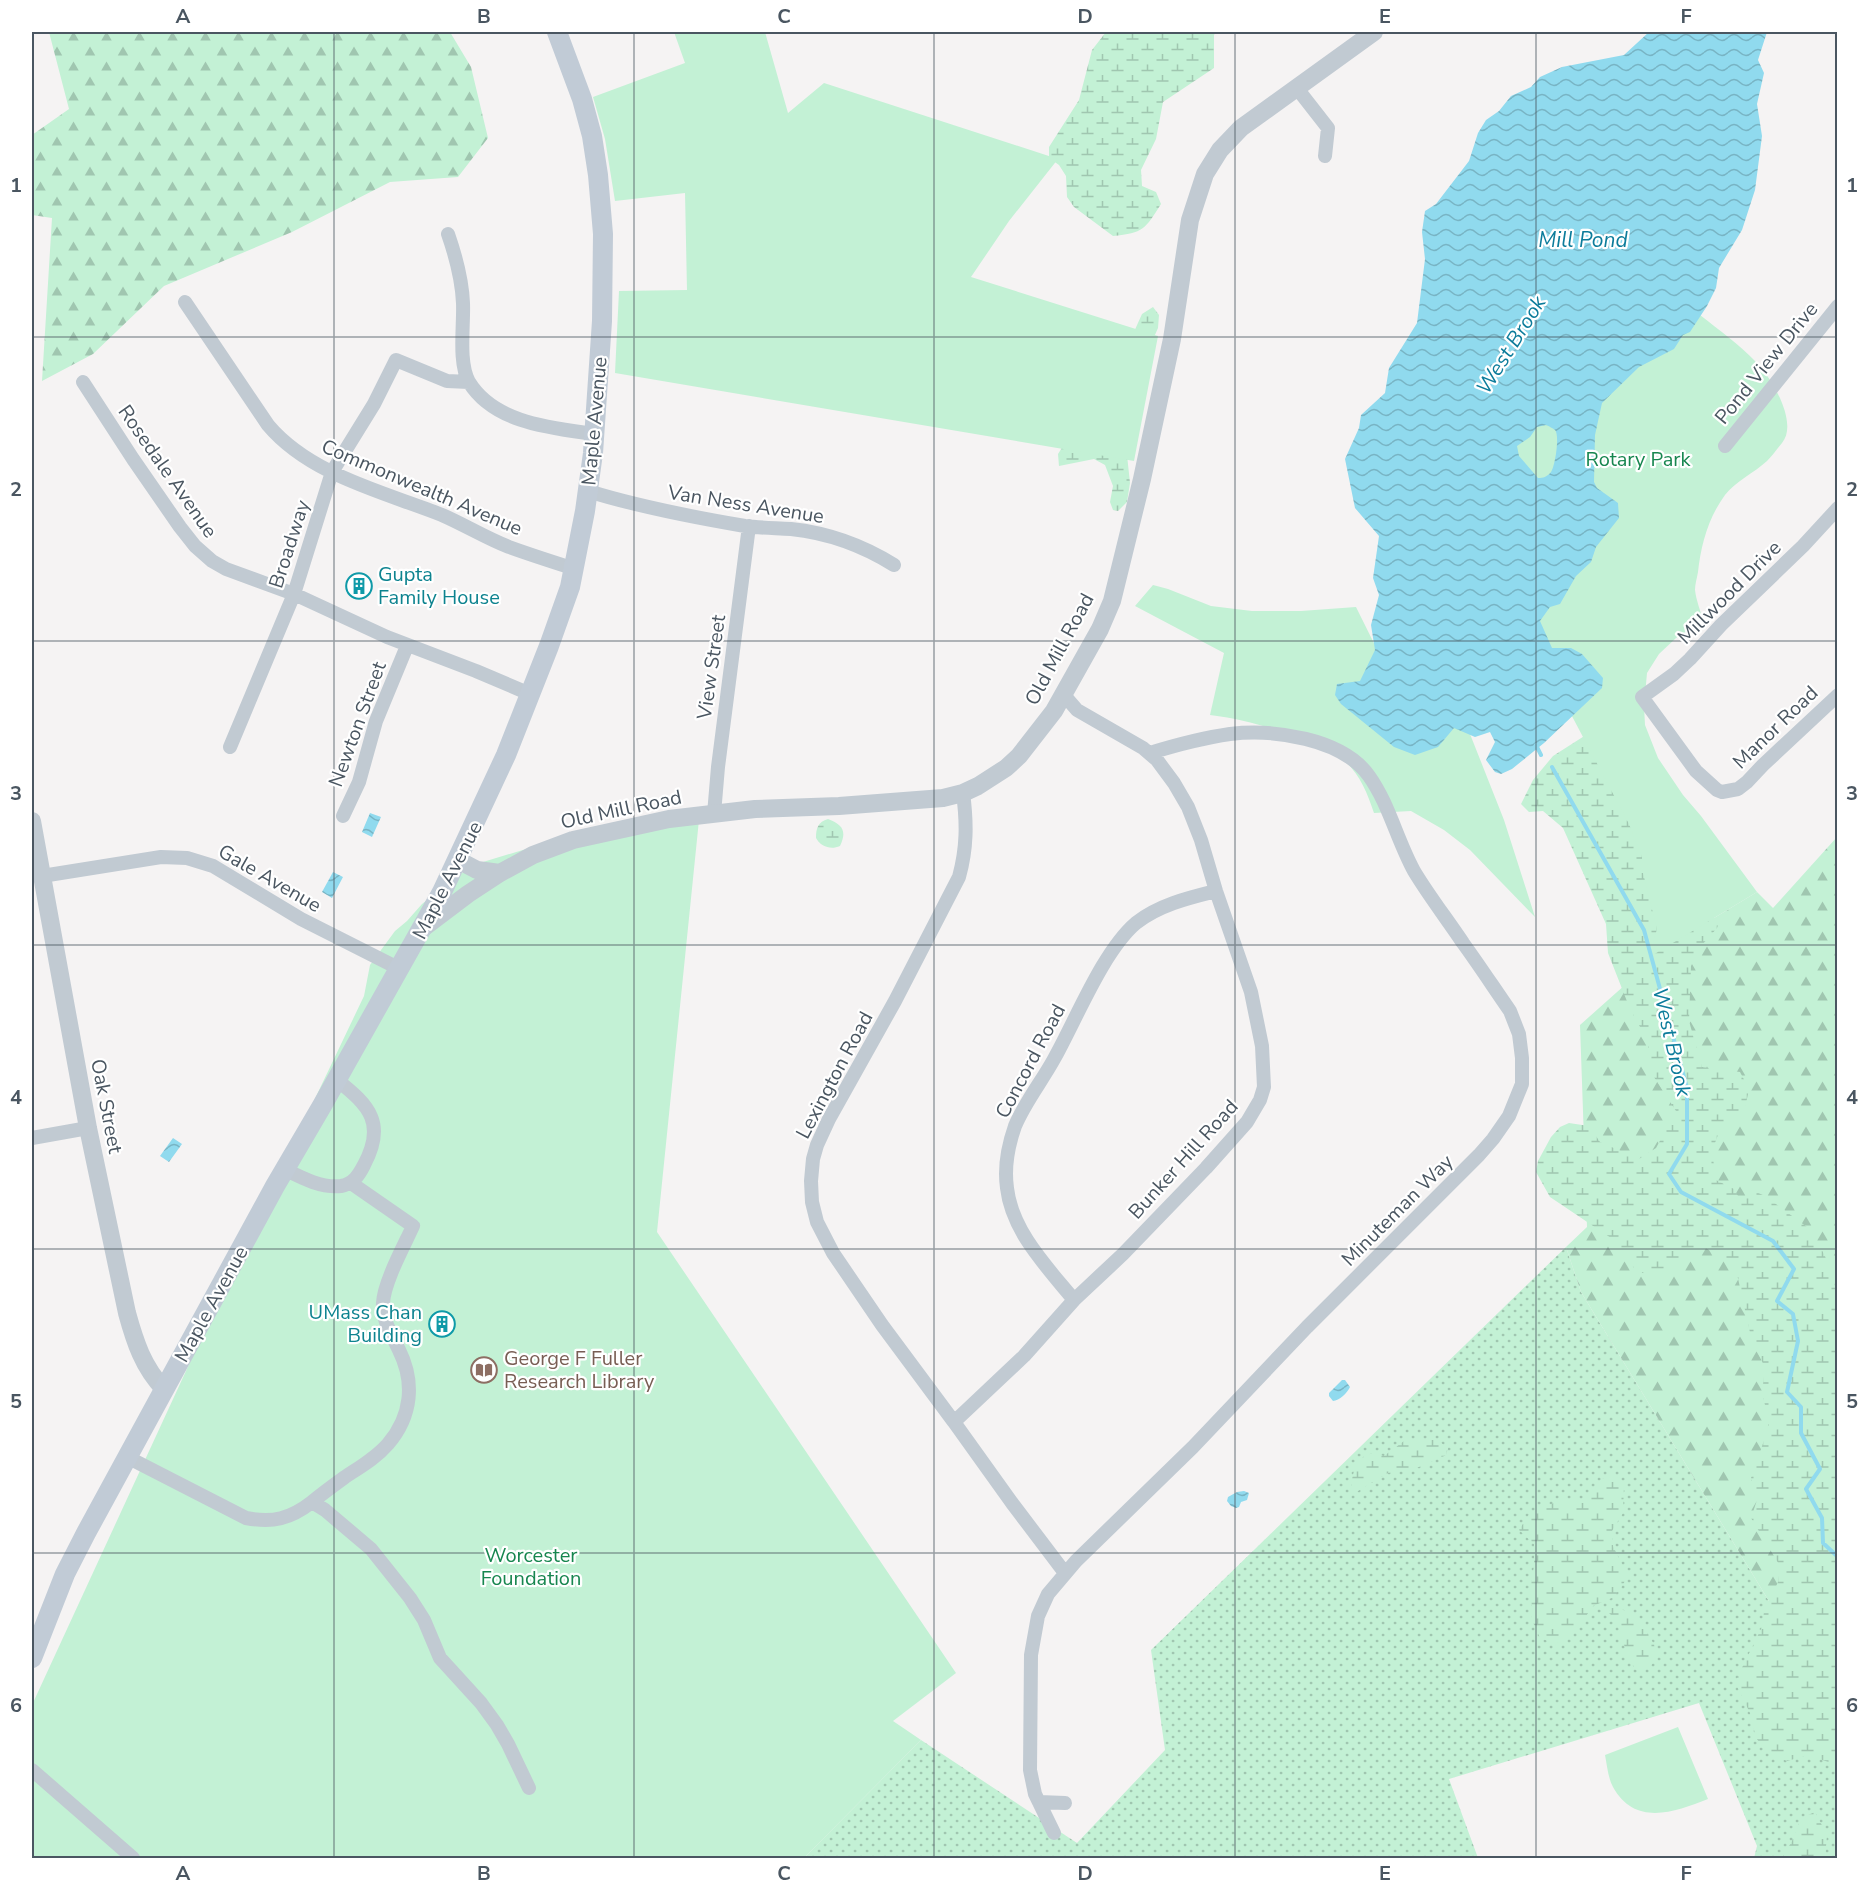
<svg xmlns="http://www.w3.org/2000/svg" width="1869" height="1890" font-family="'Nunito Sans',sans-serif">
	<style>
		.grass { fill: url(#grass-dots) }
		.forest { fill: url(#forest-firs) }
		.wetland { fill: url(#wetland-marsh) }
		.green { fill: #c3f1d5 }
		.water { fill: url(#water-waves); fill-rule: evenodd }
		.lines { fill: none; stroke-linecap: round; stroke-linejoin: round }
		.stream { stroke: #90daee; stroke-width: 4 }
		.minor { stroke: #c1cad2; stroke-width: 14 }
		.tertiary { stroke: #c1cad2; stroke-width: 18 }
		.secondary { stroke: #c1cbd6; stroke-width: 20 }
		.grid { fill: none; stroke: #4a5661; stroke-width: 1.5; stroke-opacity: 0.55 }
		.labels { text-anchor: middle; stroke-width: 4.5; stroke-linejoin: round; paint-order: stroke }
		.street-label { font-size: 20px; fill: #4a5661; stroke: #fff }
		.park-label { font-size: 20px; fill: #17864f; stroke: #fff }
		.culture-label { font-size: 20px; fill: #0d838f; stroke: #fff; text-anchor: start }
		.education-label { font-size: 20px; fill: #785e54; stroke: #fff; text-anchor: start }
		.water-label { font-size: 21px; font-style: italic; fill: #0c7c9b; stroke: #fff }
		.neatline { fill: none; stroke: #4a5661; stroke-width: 2 }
		.grid-label { font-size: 20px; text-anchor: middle; font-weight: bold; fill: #4a5661 }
	</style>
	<defs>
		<pattern id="grass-dots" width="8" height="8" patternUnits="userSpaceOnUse" patternTransform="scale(1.5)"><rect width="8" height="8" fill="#c3f1d5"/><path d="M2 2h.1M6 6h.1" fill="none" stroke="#a0c6b0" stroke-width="1.8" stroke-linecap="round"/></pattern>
		<pattern id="forest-firs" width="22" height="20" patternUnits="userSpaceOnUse" patternTransform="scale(1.5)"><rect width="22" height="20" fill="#c3f1d5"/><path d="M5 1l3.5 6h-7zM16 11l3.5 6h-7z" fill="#a0c6b0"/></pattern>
		<pattern id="wetland-marsh" width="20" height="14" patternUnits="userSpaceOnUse" patternTransform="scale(1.5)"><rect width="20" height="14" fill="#c3f1d5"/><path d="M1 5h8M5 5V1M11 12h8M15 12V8" fill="none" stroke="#a0c6b0"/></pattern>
		<pattern id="water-waves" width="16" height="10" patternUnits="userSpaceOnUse" patternTransform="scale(1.5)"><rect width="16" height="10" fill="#90daee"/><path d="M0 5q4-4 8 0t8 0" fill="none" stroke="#78b4c4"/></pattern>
	</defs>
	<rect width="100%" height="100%" fill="#f5f3f3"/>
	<path class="grass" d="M1566,1247l15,45 256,421v145h-83l3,-12 -58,-143 -250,76 29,79h-674l117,-118 156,103 88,-93 -14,-100z"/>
	<path class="forest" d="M49,32h401l21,35 17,71 -30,39 -68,5 -98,50 -128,54 -71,68 -51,27 10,-163 -20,-3v-80l37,-26z
		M1837,837v876l-256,-421 -15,-45 21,-20 -7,-202 64,-57 4,-10 109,-66 16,16z"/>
	<path class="wetland" d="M1106,32h110l-2,3v33l-51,34 -7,37 -15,31 1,16 14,6 5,12c-16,25 -17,29 -48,32l-39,-29 -7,-10 -1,-21 -7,-11 -10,-7v-11l30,-47 13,-50z
		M1153,307l6,8 -1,13 -13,30 -18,97 3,28 -3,19 -9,9 -5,-1 -3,-8 3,-16 -8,-21 -11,-6 -35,7 -1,-12 75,-120 9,-20z
		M1589,733l103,185h24l3,4 -2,6 -15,17 -11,21 -2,55 13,46 38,5 9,17c-5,25 -6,31 -30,43l-7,19 4,29 18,9 4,7 6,1 10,-6 11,5 46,34 14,26 10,30 3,44 -1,435 -29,-10 -21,6 -19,-8 -12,-15 -6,-25 -15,-31 27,-55 2,-15 14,-30 2,-16 -29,-48 7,-21 -7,-19 17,-49v-12l-6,-24 3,-25 -14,-31 -14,-63 -7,-14 -25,-12 -17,4 -22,24 -23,-3 -9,-5 -20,-28 -64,-43 -14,-25 2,-11 13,-24 9,-10 9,-4 20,3 11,16 39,17 17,-11 20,-37 -24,-37 -6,-17 3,-14 -19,-34 -22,-56 -2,-29 -43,-96 -20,-17 -14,1 -8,-8 12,-24 20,-24z
		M828,819c15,6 19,12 12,27 -9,4 -19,1 -24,-8 0,-10 2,-16 12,-19z
		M1433,1437l15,11 -2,7 -27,12 -31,6 -35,21c-4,-12 2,-38 17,-40 4,-1 10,1 14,2l20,-15h18z
		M1609,1476l11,2 4,7 -1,28 -11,18 1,15 13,27 -2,10 -10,14 -21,9 -16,23 -21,15 -16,-6 -9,-20 2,-8 -4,-16 5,-28v-22l-15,-14 11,-17 31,-13h24l17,-21z
		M1613,1606l13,5 14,12 14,21 2,15c-5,7 -10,13 -20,11l-7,-10 -13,-40 -8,-8z
		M1815,1812l12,23 -2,23h-43l10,-17 9,-23z"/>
	<path class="green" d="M674,32h91l23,81 36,-30 234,76 -49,62 -38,56 187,59 -24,125 -519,-88 4,-82 68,-1 -2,-97 -70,8 -10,-62 -12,-42 92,-34z
		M1700,315c19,15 39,29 56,47 15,15 43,61 26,81 -5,6 -10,13 -15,18 -13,12 -31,20 -42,34 -17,23 -24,50 -27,77 -1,6 -3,12 -3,18 1,10 6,22 8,31l-27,17 -17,16 -12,19 -3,33 1,19 13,33 25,37 18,21 56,76 -109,66 9,-29 -15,-60v-12l-13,-33 -83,-157 -16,-39 11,-147 -36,-32 -17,-76z
		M1153,585l15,4 43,17 41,5h49l55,-4 57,115 59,-1 -2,13 34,86 31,97 -65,-67 -26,-20 -33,-19 -37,2c-7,-21 -15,-41 -33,-55 -8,-7 -20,-10 -29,-14 -37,-15 -62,-24 -102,-29l14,-62 -89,-47z
		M700,810l-43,422 299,441 -63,48 28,19 -117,118h-772v-153l183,-397 149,-312 6,-31 25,-34 12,-10 15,-17 15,-12 25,-19 21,-11 103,-31z
		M1678,1727l30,72c-33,13 -73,28 -95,-12 -5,-9 -6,-22 -8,-32z"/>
	<path class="water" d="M1649,32h118l-9,28 6,13 -7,31 5,32 -7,54 -13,40 -23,38 -3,20 -9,18 -17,26 -7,3 -9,14 -35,18 -37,36 -7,32 -1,47 3,6 21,15 1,15 -23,29 -5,15 -15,14 -16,28 -10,3 -10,14 12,27h19l11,6 21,24 -1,10 -58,55 -32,26 -11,5 -6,-2 -9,-12 9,-18 -5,-10 -15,5 -21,-9 -16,19 -23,8 -21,-8 -53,-43 -6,-9 2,-11 23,-3 15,-31 -4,-25 8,-30 -6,-17 6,-42 -24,-28 -10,-49 14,-31 2,-13 24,-22 4,-25 28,-45 8,-64 -3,-27 3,-21 11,-7 33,-43 9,-28 8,-13 13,-9 12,-15 20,-9 9,-10 22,-10 62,-12zM1546,425c1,0 8,4 9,5 5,5 0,37 -4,42 -4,5 -8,6 -13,6l-19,-22 -2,-10 13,-9 7,-10z
		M370,813l11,4 -9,20 -10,-5z
		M333,872l10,5 -11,21 -10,-6z
		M173,1138l9,6 -13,18 -9,-6z
		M1342,1380h3l5,7c-2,5 -11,14 -17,14l-4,-5v-3z
		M1244,1491l5,2 -2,7 -6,2 -2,5 -3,1 -5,-2 -4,-5 1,-4 9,-5z"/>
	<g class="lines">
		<path class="stream" d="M1536,745l5,10
			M1552,767l92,163 43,158v56l-18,30 12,18 92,49 21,28 -17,32 16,13 5,27 -11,51 14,15v26l19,36 -14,20 16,29 1,25 15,14"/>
		<path class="minor" d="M1296,87l32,41 -3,28
			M448,234c8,23 14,45 15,69 1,23 -5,59 6,79
			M185,302l83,123c42,50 116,67 174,90 23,10 44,23 67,32 22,8 44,15 66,22
			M83,382l50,77 47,68 15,19 17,15 14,8 68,25 93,43 89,34 54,23
			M1725,446l113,-140
			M588,491c51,16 104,26 157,35 15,2 31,2 46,3 38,4 71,16 103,36
			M1838,508l-35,38 -82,79 -31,34 -16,15 -32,23 54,74 21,19 5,2 16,-3 9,-7 16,-17 75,-70
			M1064,695l13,15 66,38 14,12 17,23 14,24 13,33 15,51 35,101 11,54 2,41 -4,13 -13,22 -41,46 -83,86 -49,46 -50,56 -70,66 58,81 53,70
			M230,747l64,-153 38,-122 42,-68 22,-44 51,21 22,1c25,41 82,46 125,52
			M714,814l4,-47 31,-241
			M343,816l16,-34 17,-61 31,-75
			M42,876l119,-19 26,1 26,8 88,53 99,50
			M32,1138l56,-10
			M284,1169c18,9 37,19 57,17 12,-2 18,-11 23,-21 22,-41 6,-59 -27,-85
			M1074,1300c-26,-32 -62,-68 -67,-112 -3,-21 1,-42 8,-62 10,-24 27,-45 39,-67 22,-39 49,-108 82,-136 23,-18 52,-25 80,-32
			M954,1422l-72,-97 -49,-72 -16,-31 -5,-20 -1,-21 2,-22 4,-14 12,-26 66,-118 64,-124c8,-29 8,-54 4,-84
			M127,1457l119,61c27,5 44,1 66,-16l13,8 46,39 39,49 14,22 16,38 41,45 16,22 11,19 21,44
			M312,1502c11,-9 22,-17 33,-25 15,-10 31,-19 43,-33 24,-28 27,-62 11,-94 -7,-15 -17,-30 -16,-47 1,-21 21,-57 30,-77l-62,-43
			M32,1770l101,88
			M1039,1802l26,1
			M1054,1833l-19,-39 -5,-24 1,-115 7,-39 10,-22 28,-33 117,-114 114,-120 172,-172 14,-16 16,-23 13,-32v-26l-3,-24 -9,-23c-16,-23 -31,-46 -47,-68 -16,-24 -34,-47 -49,-72 -17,-31 -25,-67 -45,-95 -27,-38 -96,-47 -139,-42 -28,4 -54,11 -80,19"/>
		<path class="tertiary" d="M32,821l56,307 39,185c8,29 16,54 37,76
			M458,860l19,10 23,3
			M423,928l45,-34 32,-21 33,-18 40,-15 96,-21 86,-10 84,-3 104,-8 20,-5 15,-7 28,-18 13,-12 35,-45 46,-82 12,-28 30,-122 30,-140 18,-119 15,-46 15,-24 21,-22 133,-96"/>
		<path class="secondary" d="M32,1658l33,-84 21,-41 189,-347 48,-82 119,-212 64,-137 43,-109 21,-59 15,-76 8,-58 9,-132 1,-87 -5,-59 -6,-39 -10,-37 -25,-67"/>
	</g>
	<path class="grid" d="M334,32v1826M634,32v1826M934,32v1826M1235,32v1826M1536,32v1826M32,337h1806M32,641h1806M32,945h1806M32,1249h1806M32,1553h1806"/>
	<defs>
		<g id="building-ring" transform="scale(1.35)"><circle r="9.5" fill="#fff" stroke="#0f9aa8" stroke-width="1.5"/><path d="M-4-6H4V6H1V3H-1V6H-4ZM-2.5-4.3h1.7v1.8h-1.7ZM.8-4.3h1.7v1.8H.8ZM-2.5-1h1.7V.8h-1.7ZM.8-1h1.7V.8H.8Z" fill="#0f9aa8"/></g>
		<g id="library-ring" transform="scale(1.35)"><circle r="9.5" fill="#fff" stroke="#8d6e63" stroke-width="1.5"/><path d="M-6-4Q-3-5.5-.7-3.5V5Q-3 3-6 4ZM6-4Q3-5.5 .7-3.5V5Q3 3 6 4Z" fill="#8d6e63"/></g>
	</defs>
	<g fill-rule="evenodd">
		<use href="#building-ring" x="359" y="586"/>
		<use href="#building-ring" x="442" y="1324"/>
		<use href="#library-ring" x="484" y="1370"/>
	</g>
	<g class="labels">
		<g class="street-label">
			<text transform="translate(1766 363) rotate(-51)" y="7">Pond View Drive</text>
			<text transform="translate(594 421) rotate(-85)" y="7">Maple Avenue</text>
			<text transform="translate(168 471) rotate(55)" y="7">Rosedale Avenue</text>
			<text transform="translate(422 487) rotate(23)" y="7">Commonwealth Avenue</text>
			<text transform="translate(746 504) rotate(9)" y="7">Van Ness Avenue</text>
			<text transform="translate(289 544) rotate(-72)" y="7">Broadway</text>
			<text transform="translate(1729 592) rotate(-45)" y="7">Millwood Drive</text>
			<text transform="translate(1059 649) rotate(-62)" y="7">Old Mill Road</text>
			<text transform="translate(711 667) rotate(-82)" y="7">View Street</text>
			<text transform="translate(357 724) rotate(-70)" y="7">Newton Street</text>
			<text transform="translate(1775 727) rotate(-44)" y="7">Manor Road</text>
			<text transform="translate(621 809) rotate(-12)" y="7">Old Mill Road</text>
			<text transform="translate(270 878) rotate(30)" y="7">Gale Avenue</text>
			<text transform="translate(447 880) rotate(-63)" y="7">Maple Avenue</text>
			<text transform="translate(1030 1061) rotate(-62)" y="7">Concord Road</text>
			<text transform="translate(834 1075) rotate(-62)" y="7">Lexington Road</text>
			<text transform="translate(107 1106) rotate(79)" y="7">Oak Street</text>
			<text transform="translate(1183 1159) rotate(-48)" y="7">Bunker Hill Road</text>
			<text transform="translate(1397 1210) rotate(-45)" y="7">Minuteman Way</text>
			<text transform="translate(211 1304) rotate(-61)" y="7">Maple Avenue</text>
		</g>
		<g class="park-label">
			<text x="1638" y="466">Rotary Park</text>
			<text x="531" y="1562">Worcester<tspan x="531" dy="23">Foundation</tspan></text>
		</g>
		<g class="culture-label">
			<text x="378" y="581">Gupta<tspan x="378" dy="23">Family House</tspan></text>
			<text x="422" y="1319" text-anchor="end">UMass Chan<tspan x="422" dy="23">Building</tspan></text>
		</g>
		<g class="education-label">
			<text x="504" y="1365">George F Fuller<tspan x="504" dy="23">Research Library</tspan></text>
		</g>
		<g class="water-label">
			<text x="1583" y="247">Mill Pond</text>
			<text transform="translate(1511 345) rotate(-58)" y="7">West Brook</text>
			<text transform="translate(1672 1042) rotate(77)" y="7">West Brook</text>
		</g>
	</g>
	<rect width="1869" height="1890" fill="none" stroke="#ffffff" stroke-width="66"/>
	<rect x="33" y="33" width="1803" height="1824" class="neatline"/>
	<g class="grid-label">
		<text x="183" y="23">A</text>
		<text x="484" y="23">B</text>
		<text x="784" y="23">C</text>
		<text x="1085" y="23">D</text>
		<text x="1385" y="23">E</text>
		<text x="1686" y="23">F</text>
		<text x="16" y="192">1</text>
		<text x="1852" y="192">1</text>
		<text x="16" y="496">2</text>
		<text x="1852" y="496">2</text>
		<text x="16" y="800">3</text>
		<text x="1852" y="800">3</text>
		<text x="16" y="1104">4</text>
		<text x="1852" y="1104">4</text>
		<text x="16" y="1408">5</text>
		<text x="1852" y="1408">5</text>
		<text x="16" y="1712">6</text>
		<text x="1852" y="1712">6</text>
		<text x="183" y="1880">A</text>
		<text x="484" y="1880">B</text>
		<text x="784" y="1880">C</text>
		<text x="1085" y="1880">D</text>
		<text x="1385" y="1880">E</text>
		<text x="1686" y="1880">F</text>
	</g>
</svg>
